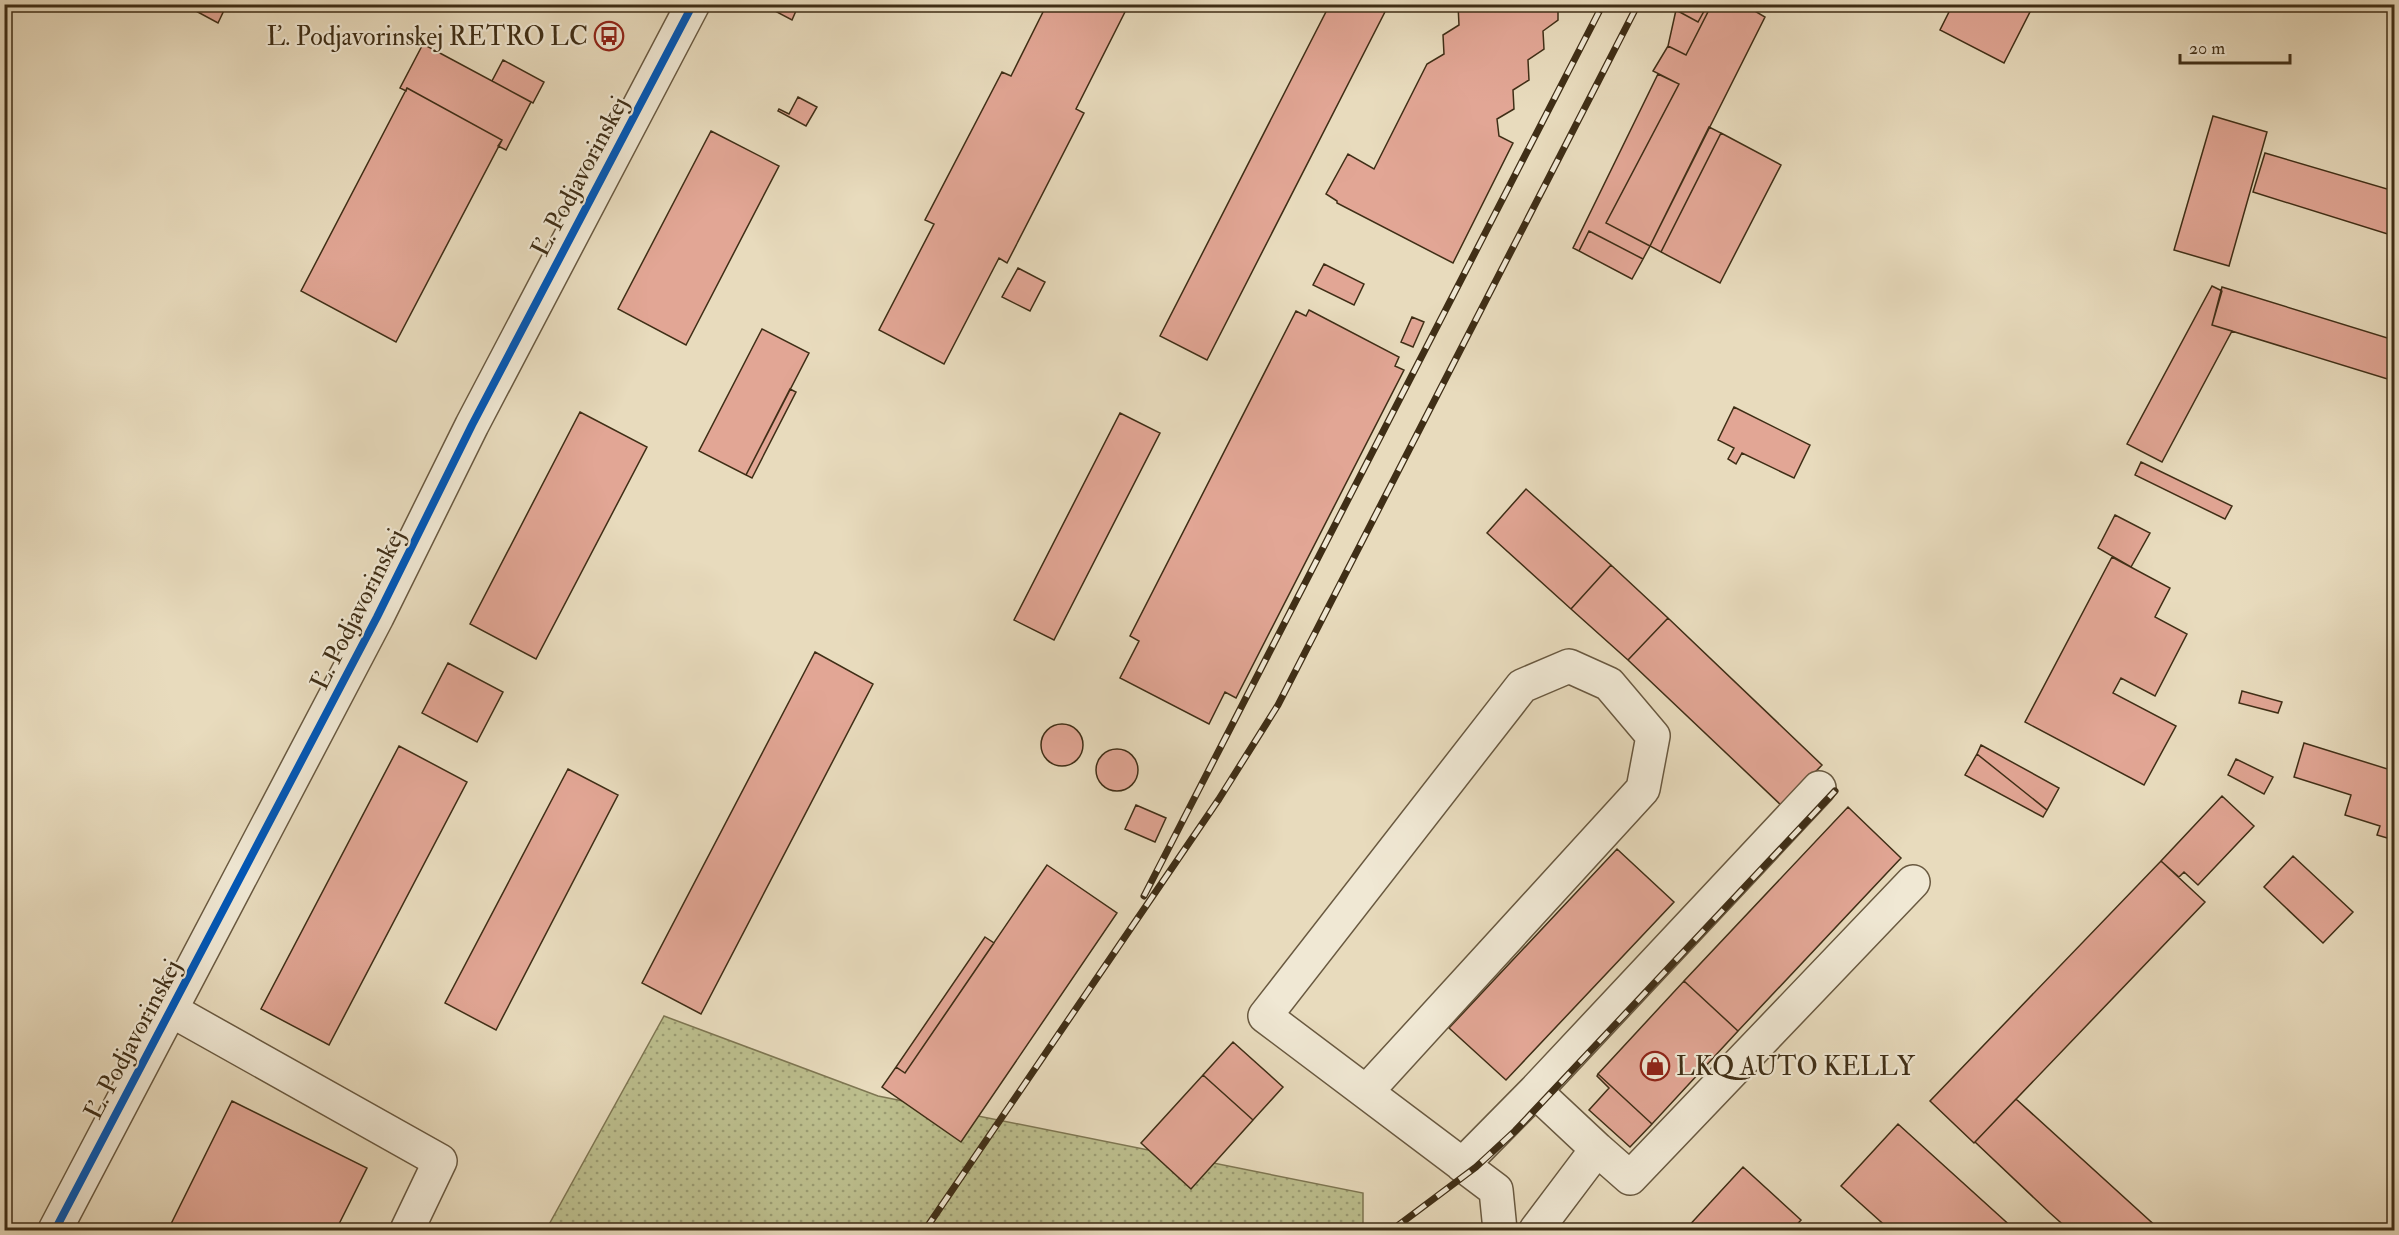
<svg xmlns="http://www.w3.org/2000/svg" width="2399" height="1235" font-family="'IM FELL Double Pica',serif">
	<style>
		.grass { fill: url(#grass-dots); stroke: #7e7652; stroke-width: 1.5 }
		.building { fill: #e2a695; stroke: #3f2e16; stroke-width: 1.5 }
		.lines { fill: none; stroke-linecap: round; stroke-linejoin: round }
		.minor-casing { stroke: #695940; stroke-width: 36 }
		.minor { stroke: #f0e8d4; stroke-width: 33 }
		.rail-casing { stroke: #3f2e16; stroke-width: 7 }
		.rail { stroke: #f0e8d4; stroke-width: 4.5; stroke-dasharray: 14; stroke-linecap: butt }
		.cycleway-casing { stroke: #f0e8d4; stroke-width: 11 }
		.cycleway { stroke: #0057b8; stroke-width: 8 }
		.labels { text-anchor: middle; stroke-width: 4.5; stroke-linejoin: round; paint-order: stroke }
		.poi-label { font-size: 26px; fill: #3f2e16; stroke: #f0e8d4; text-anchor: end }
		.street-label { font-size: 26px; fill: #3f2e16; stroke: #f0e8d4 }
	</style>
	<defs>
		<pattern id="grass-dots" width="8" height="8" patternUnits="userSpaceOnUse" patternTransform="scale(1.5)"><rect width="8" height="8" fill="#bcbe8d"/><path d="M2 2h.1M6 6h.1" fill="none" stroke="#9a9b72" stroke-width="1.8" stroke-linecap="round"/></pattern>
	</defs>
	<rect width="100%" height="100%" fill="#e8dbbd"/>
	<filter id="stains"><feTurbulence type="fractalNoise" baseFrequency=".00333" numOctaves="4"/><feColorMatrix values="0 0 0 0 .2 0 0 0 0 .09 0 0 0 0 .02 0 0 0 .5 -.17"/></filter>
	<radialGradient id="worn" r=".72"><stop offset=".6" stop-color="#630" stop-opacity="0"/><stop offset="1" stop-color="#630" stop-opacity=".3"/></radialGradient>
	<path class="grass" d="M664,1016l214,80 485,97v37h-817z"/>
	<path class="building" d="M183,4h44l-9,19z
		M776,4h23l-7,16 -19,-10z
		M1047,4h82l-53,105 8,4 -77,150 -8,-5 -55,106 -65,-34 55,-106 -9,-4 77,-148 9,4z
		M1330,4h59l-182,356 -47,-24z
		M1558,4v16l-15,11 1,18 -16,11 1,20 -16,10 1,19 -17,10 2,17 14,7 -60,120 -116,-60v-2l-11,-7 22,-40 26,15 53,-105 17,-10 -1,-19 16,-10 -1,-20z
		M1679,4h29l-10,18 -22,-12z
		M1708,4h4l-26,51 -18,-9 8,-36 22,12z
		M1712,4h31l22,13 -115,229 -44,-23 73,-139 -26,-13 15,-25 18,9z
		M1953,4h81l-30,59 -64,-33z
		M423,44l108,58 -25,48 -8,-4 4,-6 -95,-52 -1,3 -6,-3z
		M503,60l41,22 -11,21 -41,-22z
		M1658,74l21,10 -73,139 44,23 -7,13 -54,-28 -10,20 -6,-3z
		M407,88l95,52 -106,202 -95,-51z
		M798,97l19,10 -11,19 -28,-15 1,-2 10,5z
		M2213,116l54,16 -38,134 -55,-16z
		M1709,127l12,6 -60,119 -11,-6z
		M711,131l68,35 -93,179 -68,-36z
		M1721,133l60,32 -61,118 -59,-31z
		M2265,153l129,38v45l-141,-44z
		M1589,231l54,28 -11,20 -53,-28z
		M1324,264l40,20 -10,21 -41,-20z
		M1018,268l27,14 -15,29 -28,-14z
		M2212,286l10,5 -10,34 20,6 -70,131 -35,-18z
		M2222,287l172,53v41l-182,-56z
		M1309,310l90,47 -4,9 9,4 -168,328 -11,-6 -16,32 -89,-46 19,-37 -9,-5 166,-325 10,5z
		M1412,317l12,5 -11,25 -12,-5z
		M762,329l47,24 -63,122 -47,-24z
		M790,389l6,3 -44,86 -6,-3z
		M1734,407l76,38 -16,33 -52,-25 -6,11 -8,-5 6,-11 -16,-8z
		M580,412l67,35 -111,212 -66,-35z
		M1120,413l40,20 -106,207 -40,-20z
		M2141,462l91,44 -7,13 -90,-44z
		M1526,489l85,76 -40,44 -84,-76z
		M2115,515l35,18 -19,34 -33,-19z
		M2112,557l58,31 -15,29 32,17 -32,62 -34,-18 -8,15 63,33 -32,59 -119,-63z
		M1611,565l57,53 -40,42 -57,-51z
		M1668,618l154,147 -40,41 -154,-146z
		M815,652l58,32 -172,330 -59,-31z
		M448,663l55,29 -26,50 -55,-29z
		M2242,691l40,11 -4,11 -39,-10z
		M1041 745a21 21 0 1 1 42 0a21 21 0 1 1-42 0Z
		M2304,743l90,28v69l-17,-5 3,-9 -35,-11 6,-20 -57,-18z
		M1981,745l78,43 -12,22 -70,-56z
		M399,746l68,36 -138,263 -68,-36z
		M1096 770a21 21 0 1 1 42 0a21 21 0 1 1-42 0Z
		M1977,754l70,56 -4,7 -78,-42z
		M2236,759l37,18 -9,17 -36,-19z
		M568,769l50,26 -122,235 -51,-27z
		M2222,796l32,30 -56,59 -14,-13 -5,5 -18,-16z
		M1136,805l30,13 -11,24 -30,-13z
		M1848,807l53,51 -163,173 -54,-50z
		M1617,849l57,53 -168,178 -57,-52z
		M2293,856l60,56 -30,31 -59,-56z
		M2161,861l44,41 -231,241 -44,-42z
		M1047,865l70,48 -156,229 -79,-55 14,-20 9,6z
		M985,937l9,6 -89,130 -9,-6z
		M1684,981l54,50 -86,93 -54,-50z
		M1233,1042l50,45 -30,33 -50,-45z
		M1598,1074l54,50 -22,23 -41,-37 20,-22 -12,-12z
		M1203,1075l50,45 -62,69 -50,-46z
		M2016,1099l144,131h-91l-19,-17 -75,-71z
		M232,1101l135,67 -31,62h-168z
		M1898,1124l117,106h-125l-49,-44z
		M1743,1167l58,53 -9,10h-107z"/>
	<g class="lines">
		<g class="minor-casing">
			<path id="minor" d="M171,1010l269,151 -33,69
				M1366,1092l277,-303 10,-53 -44,-52 -40,-18 -47,20 -257,330 231,174 4,40
				M1597,1149l-62,-58 284,-303
				M1462,1165l73,-74
				M55,1230l322,-613 95,-192 221,-421
				M1536,1230l61,-81 33,29 283,-296"/>
		</g>
		<use href="#minor" class="minor"/>
		<g class="rail-casing">
			<path id="rail" d="M1144,896l459,-892
				M925,1230l294,-431 59,-94 360,-701
				M1392,1230l84,-63 39,-36 320,-340"/>
		</g>
		<use href="#rail" class="rail"/>
		<g class="cycleway-casing">
			<path id="cycleway" d="M55,1230l322,-613 95,-192 221,-421"/>
		</g>
		<use href="#cycleway" class="cycleway"/>
	</g>
	<defs>
		<g id="bus-ring" transform="scale(1.5)"><circle r="9.5" fill="#f0e8d4" stroke="#8f2418" stroke-width="1.5"/><path d="M-5-6H5V4H4V6H2V4H-2V6H-4V4H-5ZM-3.5-4V0h7V-4ZM-3.5 1.2v1.5H-2V1.2ZM2 1.2v1.5H3.5V1.2Z" fill="#8f2418"/></g>
		<g id="shop-ring" transform="scale(1.5)"><circle r="9.5" fill="#f0e8d4" stroke="#8f2418" stroke-width="1.5"/><path d="M-5-2.5h2.3a2.7 3.5 0 0 1 5.4 0H5L5.5 6h-11ZM-1.5-2.5h3a1.5 2.3 0 0 0-3 0Z" fill="#8f2418"/></g>
	</defs>
	<g fill-rule="evenodd">
		<use href="#bus-ring" x="609" y="36"/>
		<use href="#shop-ring" x="1655" y="1066"/>
	</g>
	<g class="labels">
		<g class="poi-label">
			<text x="588" y="45">Ľ. Podjavorinskej RETRO LC</text>
			<text x="1676" y="1075" text-anchor="start">LKQ AUTO KELLY</text>
		</g>
		<g class="street-label">
			<text transform="translate(579 176) rotate(-62)" y="9">Ľ. Podjavorinskej</text>
			<text transform="translate(357 609) rotate(-63)" y="9">Ľ. Podjavorinskej</text>
			<text transform="translate(132 1039) rotate(-62)" y="9">Ľ. Podjavorinskej</text>
		</g>
	</g>
	<rect width="2399" height="1235" fill="none" stroke="#e8dbbd" stroke-width="24"/>
	<rect x="6" y="6" width="2387" height="1223" fill="none" stroke="#3f2e16" stroke-width="3"/>
	<rect x="12" y="12" width="2375" height="1211" fill="none" stroke="#3f2e16" stroke-width="1.5"/>
	<path d="M2180 54v9h110v-9" fill="none" stroke="#3f2e16" stroke-width="3"/>
	<text x="2189" y="54" font-size="18" fill="#3f2e16" stroke="#f0e8d4" stroke-width="4.5" paint-order="stroke">20 m</text>
	<rect width="100%" height="100%" filter="url(#stains)"/>
	<rect width="100%" height="100%" fill="url(#worn)"/>
</svg>
